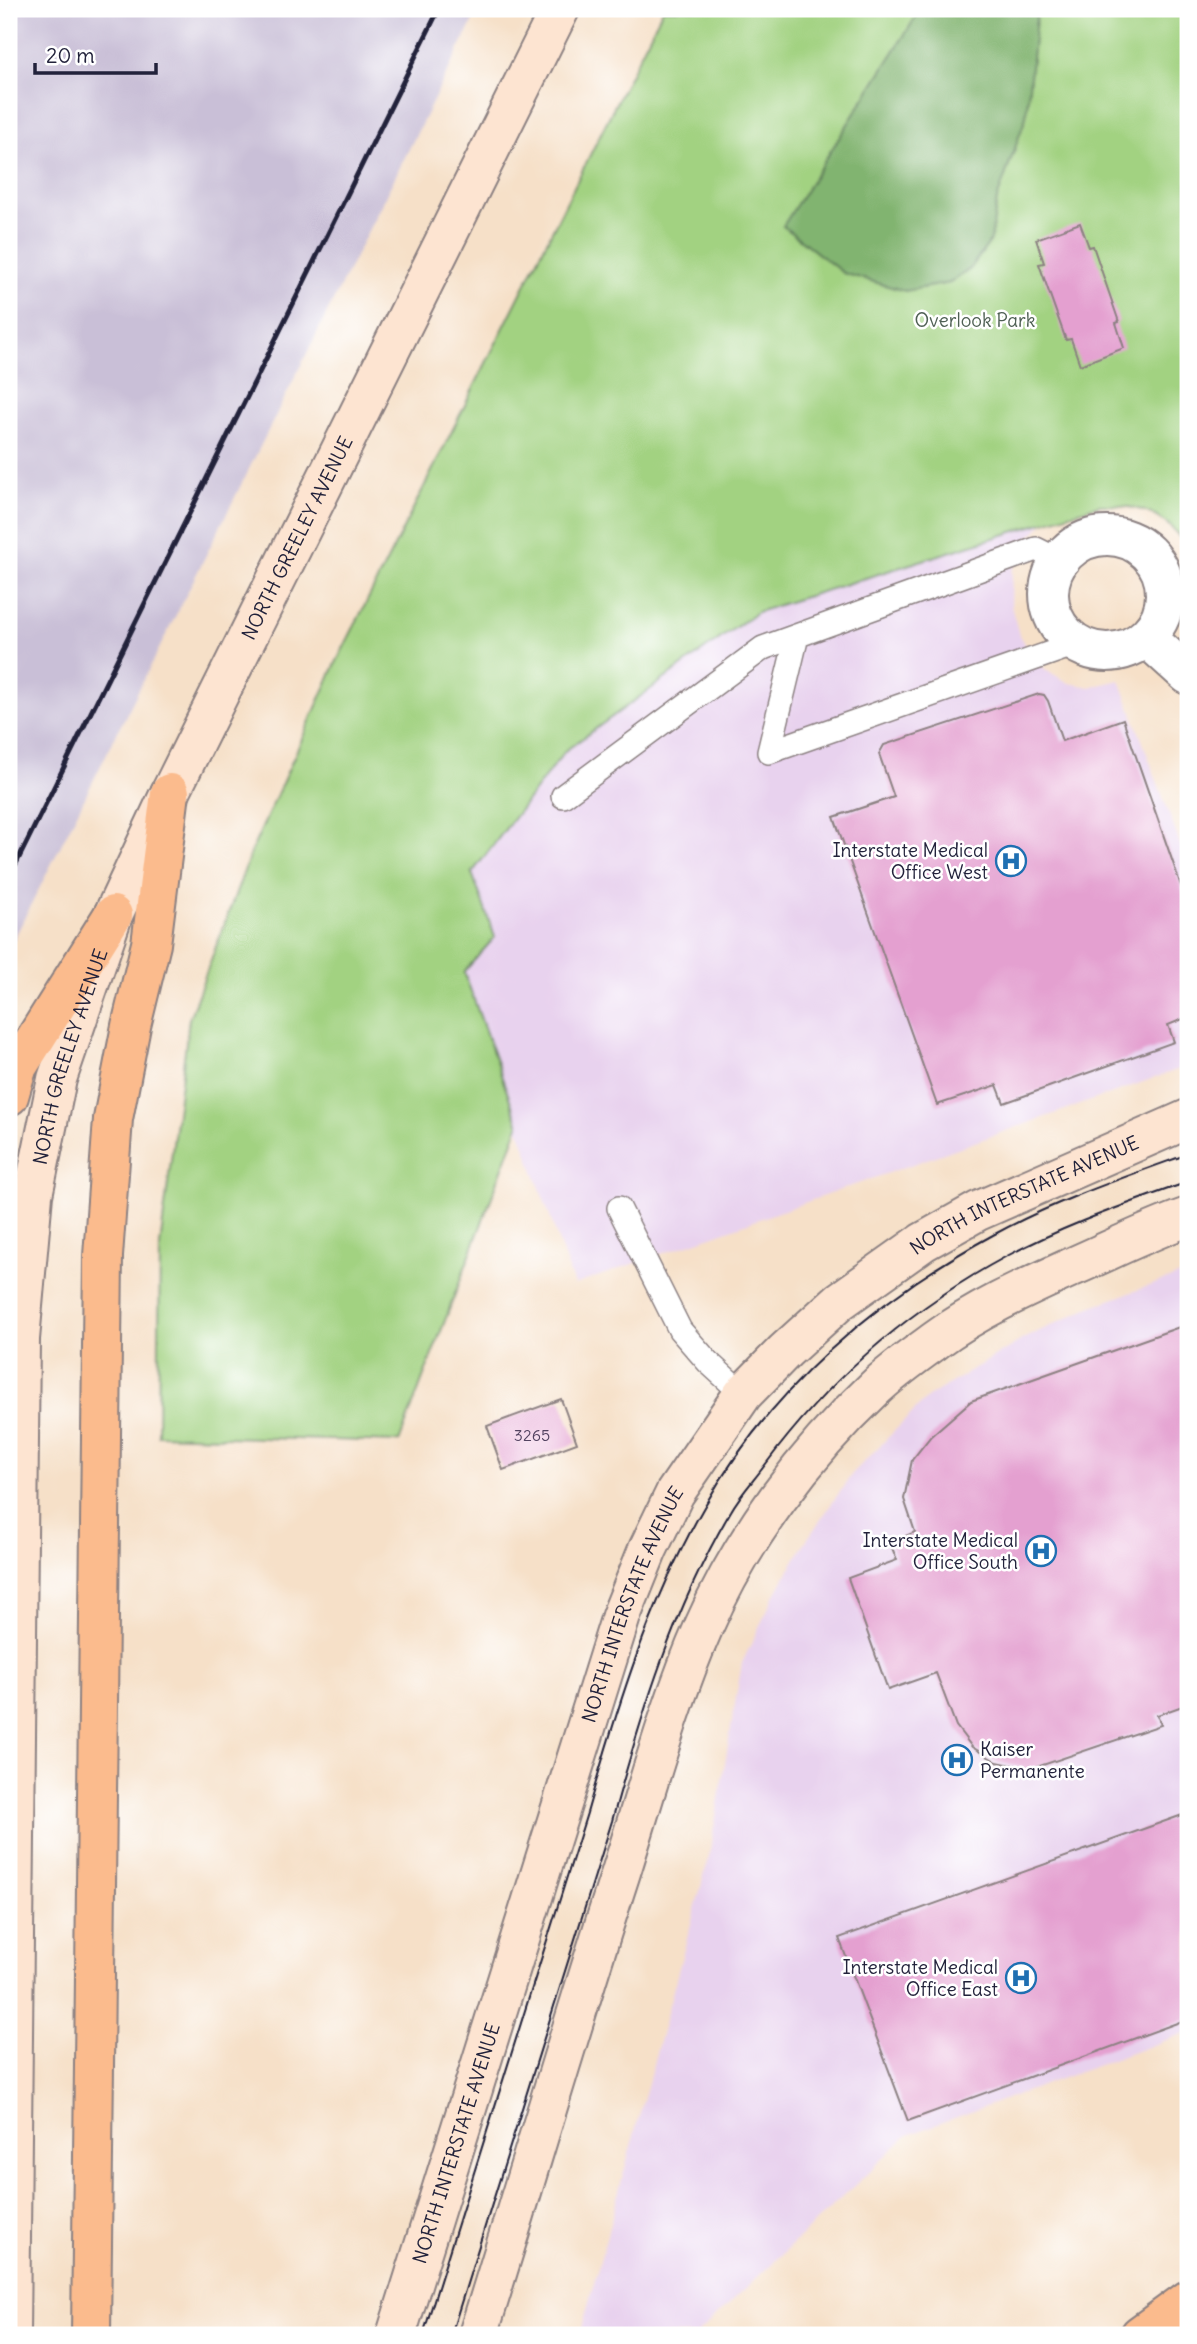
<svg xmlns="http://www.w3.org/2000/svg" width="1197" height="2344" font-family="Delius,sans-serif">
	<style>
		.built { fill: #e8d2ee }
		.industrial { fill: #c9bfd7 }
		.green { fill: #a2d281; stroke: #627a5e; stroke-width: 2 }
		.forest { fill: #81b46f; stroke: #526b55; stroke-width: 2 }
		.building { fill: #e4a0d0 }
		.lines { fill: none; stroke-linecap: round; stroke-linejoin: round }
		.lane-casing { stroke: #8c8182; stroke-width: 26 }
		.street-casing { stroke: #8c8182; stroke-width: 42 }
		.secondary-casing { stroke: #8c8182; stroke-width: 42 }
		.highway-casing { stroke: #8c8182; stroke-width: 42 }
		.lane { stroke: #fff; stroke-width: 23 }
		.street { stroke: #fff; stroke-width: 38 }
		.secondary { stroke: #fde4d1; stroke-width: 38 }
		.highway { stroke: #fbbb8d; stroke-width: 38 }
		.tram { stroke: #22223b; stroke-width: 2 }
		.rail { stroke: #22223b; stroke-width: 5 }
		.labels { text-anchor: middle; stroke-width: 5; stroke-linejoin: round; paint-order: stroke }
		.number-label { font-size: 16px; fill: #524260 }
		.park-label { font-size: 19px; fill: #4f6054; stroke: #fff }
		.street-label { font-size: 19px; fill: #22223b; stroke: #fff }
		.poi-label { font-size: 19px; fill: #22223b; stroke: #fff; text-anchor: end }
	</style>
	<rect width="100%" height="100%" fill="#fff"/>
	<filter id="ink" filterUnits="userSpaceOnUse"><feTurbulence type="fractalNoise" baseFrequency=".0143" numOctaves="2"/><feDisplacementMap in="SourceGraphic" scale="14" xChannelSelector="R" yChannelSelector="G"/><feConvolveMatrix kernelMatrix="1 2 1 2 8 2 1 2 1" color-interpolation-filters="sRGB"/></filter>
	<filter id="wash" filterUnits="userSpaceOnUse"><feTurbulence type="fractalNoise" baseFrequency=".00686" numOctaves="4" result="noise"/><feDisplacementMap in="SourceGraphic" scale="28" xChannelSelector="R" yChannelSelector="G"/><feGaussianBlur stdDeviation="1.57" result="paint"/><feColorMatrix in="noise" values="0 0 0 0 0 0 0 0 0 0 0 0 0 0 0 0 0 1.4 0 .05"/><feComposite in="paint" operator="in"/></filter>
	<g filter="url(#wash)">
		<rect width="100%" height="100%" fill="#f6e0c8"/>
		<path class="built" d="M1045,522l-20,19 -13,30 -1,35 8,29 8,14 19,21 23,13 21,4 30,-7 68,186v200l-614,219 -110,-313 31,-35 -23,-64 93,-122 192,-139z
			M1188,1272v760l-280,103 -212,200h-116l129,-478 33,-194 31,-65 31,-54 48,-70 76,-77 97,-59 65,-31z"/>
		<path class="industrial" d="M9,9h470l-470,940z"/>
		<path class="green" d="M663,9h525v542c-18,-37 -50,-47 -89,-46l-342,107 -192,139 -93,122 23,64 -31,35 55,153 -120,317 -241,-7 2,-189 29,-227 63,-169 85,-189z"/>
		<path class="forest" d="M921,9h116l-11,108 -29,82 -6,41 -21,29 -20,14 -45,8 -62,-18 -60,-47z"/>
		<g id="blocks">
			<path class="building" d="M1080,223l9,24 4,-1 26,76 -3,1 8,25 -44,17 -9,-26 -5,1 -27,-76 5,-1 -8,-24z
				M1039,694l5,1 4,6 14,40 61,-22 65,187v111l-20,8 6,17 -170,61 -7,-18 -60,20 -103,-288 60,-20 -15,-43 5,-9z
				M1188,1324v286l-3,2 3,7v85l-31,11 4,10 -130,44 -34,-7 -25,-15 -16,-21 -20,-53 -48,17 -40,-112 49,-18 -7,-17 25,-11 -11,-33 8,-39 19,-24 40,-35z
				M561,1399l16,44 -74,27 -16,-44z
				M1188,1813v206l-280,102 -69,-183z"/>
		</g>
	</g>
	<g filter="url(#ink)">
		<use href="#blocks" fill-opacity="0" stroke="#8c8182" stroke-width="2"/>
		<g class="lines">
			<g class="lane-casing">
				<path id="lane" d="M769,752l307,-108
					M769,752l28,-116
					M563,796l200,-148 273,-99 22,11
					M619,1208l61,122 28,32 35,32"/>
			</g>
			<g class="street-casing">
				<path id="street" d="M1049 594a58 58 0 1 1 116 0a58 58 0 1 1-116 0Z
					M1146,637l42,38"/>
			</g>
			<g class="secondary-casing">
				<g id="secondary">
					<path id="s1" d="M10,2335l10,-996 13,-144 24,-116 56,-164 57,-122 390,-784"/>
					<path id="s2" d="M396,2335l225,-719 27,-67 27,-56 68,-99 42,-43 55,-50 83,-59 55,-31 210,-92"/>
					<path d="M478,2335c48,-154 93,-309 143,-463 26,-82 48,-167 83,-246 39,-89 101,-172 171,-238 19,-18 41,-33 61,-48 41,-30 90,-52 136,-73 39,-17 76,-36 116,-50"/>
				</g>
			</g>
			<g class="highway-casing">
				<path id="highway" d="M9,1096l8,-28 96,-153
					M91,2335l12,-1079 10,-137 18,-93 20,-82 19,-151
					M1140,2335l48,-35"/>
			</g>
			<use href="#lane" class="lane"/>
			<use href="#street" class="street"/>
			<use href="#secondary" class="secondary"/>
			<use href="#highway" class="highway"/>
			<path class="tram" d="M423,2335l164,-522c30,-105 62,-210 117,-306 66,-117 172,-209 289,-272 62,-34 129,-57 195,-81
				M451,2335l161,-514c29,-106 62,-214 119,-310 9,-16 23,-31 34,-46 61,-82 135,-148 224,-199 62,-36 131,-60 199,-84"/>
			<path class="rail" d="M9,878l430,-869"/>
		</g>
	</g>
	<defs>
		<g id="hospital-ring" transform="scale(1.575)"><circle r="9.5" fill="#fff" stroke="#1f6fb2" stroke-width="1.5"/><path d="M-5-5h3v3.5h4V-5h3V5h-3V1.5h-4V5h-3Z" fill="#1f6fb2"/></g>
	</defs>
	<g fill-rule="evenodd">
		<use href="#hospital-ring" x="1011" y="861"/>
		<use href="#hospital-ring" x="1041" y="1551"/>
		<use href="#hospital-ring" x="957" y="1760"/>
		<use href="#hospital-ring" x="1021" y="1978"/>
	</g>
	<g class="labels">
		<g class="number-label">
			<text x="532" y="1441">3265</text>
		</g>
		<g class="park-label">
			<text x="975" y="327">Overlook Park</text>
		</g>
		<g class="street-label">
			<text dy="7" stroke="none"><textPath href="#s1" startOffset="1852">NORTH GREELEY AVENUE</textPath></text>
			<text dy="7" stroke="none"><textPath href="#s1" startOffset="1284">NORTH GREELEY AVENUE</textPath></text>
			<text dy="7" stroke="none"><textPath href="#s2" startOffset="1356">NORTH INTERSTATE AVENUE</textPath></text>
			<text dy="7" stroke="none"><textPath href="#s2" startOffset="768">NORTH INTERSTATE AVENUE</textPath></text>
			<text dy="7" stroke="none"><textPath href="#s2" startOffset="201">NORTH INTERSTATE AVENUE</textPath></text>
		</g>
		<g class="poi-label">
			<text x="988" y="857">Interstate Medical<tspan x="988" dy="22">Office West</tspan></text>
			<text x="1018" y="1547">Interstate Medical<tspan x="1018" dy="22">Office South</tspan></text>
			<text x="980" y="1756" text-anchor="start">Kaiser<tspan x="980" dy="22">Permanente</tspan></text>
			<text x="998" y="1974">Interstate Medical<tspan x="998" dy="22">Office East</tspan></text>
		</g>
	</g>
	<rect width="1197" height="2344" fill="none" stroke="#fff" stroke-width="35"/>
	<path d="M35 63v10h121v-10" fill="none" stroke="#22223b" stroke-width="3.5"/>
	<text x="46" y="63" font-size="21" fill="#22223b" stroke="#ffffff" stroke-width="5" paint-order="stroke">20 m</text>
</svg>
